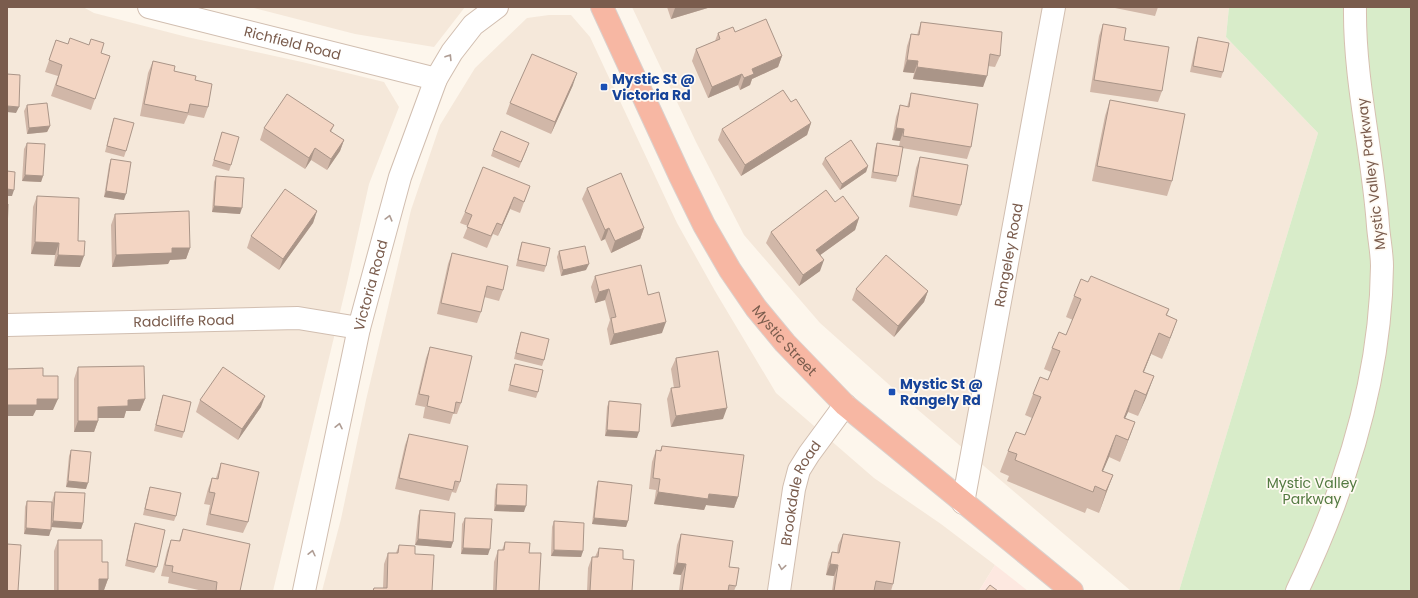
<svg xmlns="http://www.w3.org/2000/svg" width="1418" height="598" font-family="Poppins,sans-serif">
	<style>
		.residential { fill: #f5e8da }
		.commercial { fill: #fde8e0 }
		.green { fill: #d8ecc9 }
		.lines { fill: none; stroke-linecap: round; stroke-linejoin: round }
		.street-casing { stroke: #d1beb0; stroke-width: 24 }
		.secondary-casing { stroke: #d6c0b0; stroke-width: 24 }
		.highway-casing { stroke: #dad1cd; stroke-width: 24 }
		.street { stroke: #fff; stroke-width: 22 }
		.secondary { stroke: #fff; stroke-width: 22 }
		.highway { stroke: #f7b7a3; stroke-width: 22 }
		.wall { fill: #d1b7a8 }
		.shaded-wall { fill: #aa9588 }
		.building { fill: #f3d5c3; stroke: #aa9588 }
		.oneway { stroke: #af9d94 }
		.transit-dot { fill: #1a4fb4; stroke: #fffaf3; stroke-width: 1.5 }
		.labels { text-anchor: middle; stroke-width: 3.5; stroke-linejoin: round; paint-order: stroke }
		.street-label { font-size: 14px; fill: #7a5c4d; stroke: #fffaf3 }
		.transit-label { font-size: 14px; font-weight: bold; fill: #164399; stroke: #fffaf3; text-anchor: start }
		.park-label { font-size: 14px; fill: #537a41; stroke: #fffaf3 }
	</style>
	<rect width="100%" height="100%" fill="#fdf6ec"/>
	<path class="residential" d="M7,7h76l11,6 93,24 115,25 82,20 15,25 -30,77 -22,99 -74,308h-266z
		M250,7h215l-31,40 -79,-13z
		M632,7h597l-3,30 92,96 -139,458h-48l-227,-193 -84,-75 -76,-88 -48,-93z
		M549,15h22l19,22 87,186 38,68 61,102 98,85 67,46 54,41 -16,26h-657l19,-72 25,-119 45,-190 29,-85 35,-57 52,-50z"/>
	<path class="commercial" d="M995,565l33,26h-49z"/>
	<path class="green" d="M1229,7h182v584h-232l139,-458 -92,-96z"/>
	<g class="lines">
		<g class="street-casing">
			<g id="street">
				<path id="s1" d="M149,7l287,72"/>
				<path id="s2" d="M7,325l291,-7 61,10"/>
				<path id="s3" d="M963,503l91,-496"/>
				<path id="s4" d="M304,591l55,-263 41,-151 36,-98 16,-27 21,-27 24,-18"/>
				<path id="s5" d="M779,591l15,-102 5,-19 10,-16 36,-49"/>
			</g>
		</g>
		<g class="secondary-casing">
			<path id="secondary" d="M1297,591c48,-100 84,-213 85,-325 0,-13 -3,-27 -4,-40 -5,-73 -24,-145 -23,-219"/>
		</g>
		<g class="highway-casing">
			<g id="highway">
				<path id="s6" d="M602,7l78,169 24,49 26,45 26,38 29,35 60,62 227,186"/>
			</g>
		</g>
		<use href="#street" class="street"/>
		<use href="#secondary" class="secondary"/>
		<use href="#highway" class="highway"/>
	</g>
	<path class="wall" d="M667,7h44l-40,12z
		M1110,7h48l-3,9z
		M921,22l79,34 -5,11 -7,-1 -5,21 -70,-8 1,-6 -11,-1 4,-26 4,-12 6,1z
		M1103,24l21,16 38,51 -4,11 -68,-10 9,-56z
		M718,33l64,23 -4,11 -26,12 -2,6 -10,5 -2,-5 -30,13 -16,-37 4,-12 19,-8z
		M1198,37l25,35 -2,6 -31,-6 6,-29z
		M56,40l12,4 42,12 -19,54 -40,-14 7,-20 -13,-4z
		M153,61l42,19 13,27 -4,11 -16,-3 -4,9 -44,-8 8,-43z
		M573,85l-22,49 -45,-20 4,-11z
		M911,93l60,54 -4,12 -65,-11 -4,28 -2,6 -25,-4 4,-29 2,-6 22,3 1,-5 -8,-1 4,-23 4,-12 7,2z
		M1110,100l62,81 -5,15 -75,-15 13,-65z
		M27,105l23,21 -3,6 -20,2 -3,-23z
		M114,118l12,33 -2,6 -19,-5 7,-28z
		M811,123l-4,12 -66,41 -23,-36 4,-11z
		M334,125l-3,7 13,8 -4,11 -13,19 -16,-10 -6,9 -45,-29 4,-12z
		M222,132l9,33 -2,6 -17,-5z
		M27,143l16,33 -2,6 -19,-1 2,-32z
		M527,149l-8,19 -28,-12 2,-6z
		M920,157l41,48 -4,11 -48,-9 7,-39z
		M825,158l43,8 -2,6 -26,18 -18,-26z
		M111,159l13,41 -20,-3 5,-32z
		M216,176l24,38 -28,-2 2,-30z
		M530,186l-10,27 -10,-4 -12,27 -5,-2 -6,14 -24,-10 5,-12 -8,-3 5,-11z
		M587,188l57,40 -4,11 -29,14 -6,-14 -4,2 -19,-42z
		M37,196l41,45 2,26 -26,-1 1,-11 -24,-1 2,-47z
		M835,202l24,16 -4,12 -35,25v16l-21,15 -33,-43 5,-11z
		M317,211l-4,12 -34,47 -32,-22 4,-12z
		M115,214l75,34 -4,11 -16,1 -2,4 -56,3 -1,-42z
		M522,242l24,24 -2,6 -28,-6 4,-18z
		M559,251l27,19 -25,6 -4,-19z
		M452,253l51,37 -4,11 -15,-4 -3,15 -4,11 -40,-9 11,-50z
		M595,276l53,19 14,38 -52,12 -3,-16 3,-9 -5,-20 -10,3 -4,-16z
		M856,289l72,2 -4,11 -30,35 -42,-37z
		M1074,296l95,13 -2,6 10,5 -15,39 -11,-5 -7,18 10,4 -16,40 -10,-4 -3,6 10,4 -15,40 -11,-5 -6,14 10,4 -14,38 -12,-5 -2,5 -78,-32 2,-5 -9,-4 8,-21 17,-16 7,-17 -7,-3 8,-21 15,-14 3,-8 -7,-3 8,-21 14,-13 7,-15 -7,-3z
		M521,332l23,28 -2,6 -28,-7 5,-21z
		M430,347l31,56 -4,11h-4l-3,10 -27,-6 2,-11 -10,-2 11,-47z
		M676,358l47,61 -52,8 -4,-28 4,-11h3l-3,-19z
		M515,364l23,28 -2,6 -28,-7z
		M78,367l67,32 -5,12h-14l-2,7h-26v3l-4,11h-20v-53z
		M163,395l21,37 -2,6 -28,-7 7,-30z
		M200,400l61,7 -23,33 -42,-28z
		M609,401l28,37 -32,-2 2,-29z
		M409,434l51,48 -4,11 -4,-1 -3,9 -54,-12 10,-44z
		M662,446l76,51 -4,11 -28,-3 -2,5 -50,-6 2,-14 -7,-1 3,-27 4,-12 4,1z
		M71,450l15,39 -20,-2 3,-31z
		M221,463l27,59 -5,11 -37,-8 4,-20 -6,-1 4,-15 4,-11h4z
		M598,481l30,40 -2,6 -34,-3 4,-37z
		M497,484l27,28 -30,-1 1,-21z
		M150,487l26,29 -2,5 -31,-6 5,-22z
		M55,492l28,31 -2,6 -30,-2 -2,9 -25,-2 1,-27 2,-6 25,1 1,-4z
		M420,510l33,32 -2,6 -36,-3 3,-29z
		M465,518l23,37 -27,-1 1,-30z
		M554,521l29,30 -2,6 -30,-1 1,-29z
		M135,523l22,44 -3,6 -29,-7 8,-37z
		M183,529l57,62h-37l-35,-8 1,-6 -8,-1 6,-25 4,-11 8,1z
		M681,534l48,33 7,19 -2,5h-55l2,-16 -8,-1 4,-29z
		M843,534l50,50 -2,7h-59l2,-15 -8,-1 2,-12 4,-11 5,1 1,-8z
		M58,540l44,22 6,17 -4,11 -50,1v-40z
		M505,542l24,11 10,38h-46l1,-29 4,-12h4z
		M399,545l16,9 17,37h-60l2,-3h9l1,-24 4,-11h8z
		M599,548l24,11 9,32h-45l1,-23 4,-11h3z"/>
	<path class="shaded-wall" d="M677,7h34l-40,12 4,-11z
		M782,56l-4,11 -26,12 -2,6 -10,5 4,-12 8,-9z
		M907,60l11,1 -4,12 -11,-1z
		M917,67l70,9 -4,11 -70,-8z
		M577,73l-4,12 -22,49 4,-12z
		M742,74l-4,11 -30,13 4,-11z
		M7,106l12,1 -3,6 -9,-1z
		M811,123l-4,12 -66,41 4,-11z
		M50,126l-3,6 -20,2 2,-6z
		M896,128l8,1 -4,12 -8,-1z
		M344,140l-4,11 -13,19 4,-11z
		M315,148l-4,12 -6,9 4,-11z
		M868,166l-2,6 -26,18 2,-6z
		M25,175l18,1 -2,6 -19,-1z
		M7,189l7,1 -2,6h-5z
		M106,191l20,3 -2,6 -20,-3z
		M514,197l-4,12 -12,27 4,-11z
		M214,206l28,2 -2,6 -28,-2z
		M317,211l-4,12 -34,47 4,-11z
		M859,218l-4,12 -43,31 4,-11z
		M609,228l-4,11 -4,2 4,-11z
		M644,228l-4,11 -29,14 4,-12z
		M35,242l24,1 -4,12 -24,-1z
		M172,248h18l-4,11 -16,1 -2,4 -56,3 4,-12z
		M58,255l26,1 -4,11 -26,-1z
		M824,260l-4,11 -21,15 4,-11z
		M589,264l-3,6 -25,6 2,-6z
		M609,289l-4,11 -10,3 4,-11z
		M928,291l-4,11 -30,35 4,-11z
		M1177,320l-8,22 -7,17 8,-21z
		M666,322l-4,11 -52,12 4,-11z
		M1159,333l-8,21 -16,39 8,-21z
		M1154,376l-8,22 -8,18 8,-21z
		M1135,390l-7,22 -11,24 7,-18z
		M265,396l-4,11 -23,33 4,-11z
		M37,399h21l-5,11h-17l-3,6h-26v-11z
		M145,399l-5,12h-14l-2,7h-30l4,-11 30,-7z
		M727,408l-4,11 -52,8 5,-11z
		M78,421h20l-4,11h-20z
		M1135,422l-8,22 -7,18 8,-22z
		M607,430l32,2 -2,6 -32,-2z
		M1116,435l-7,22 -13,30 6,-16z
		M1113,475l-8,21 -6,17 7,-22z
		M68,481l20,2 -2,6 -20,-2z
		M658,492l51,2 29,3 -4,11 -28,-3 -2,5 -50,-6z
		M496,505l30,1 -2,6 -30,-1z
		M594,518l34,3 -2,6 -34,-3z
		M53,521l30,2 -2,6 -30,-2z
		M26,528l25,2 -2,6 -25,-2z
		M418,539l35,3 -2,6 -36,-3z
		M463,548l27,1 -2,6 -27,-1z
		M554,550l29,1 -2,6 -30,-1z
		M677,563l9,1 -5,11 -8,-1z
		M830,564l8,1 -4,11 -8,-1z
		M99,579h9l-4,11h-9z"/>
	<path class="building" d="M766,19l16,37 -30,13 2,5 -10,4 -2,-4 -30,13 -16,-38 24,-10 -2,-6 15,-6 2,5z
		M921,22l81,10 -2,24 -10,-2 -3,22 -70,-9 1,-6 -11,-1 4,-26 8,1z
		M1103,24l23,4 -2,12 45,7 -7,44 -68,-11z
		M1198,37l31,6 -6,29 -30,-6z
		M70,38l19,7 2,-6 13,4 -3,10 9,3 -15,43 -39,-14 6,-20 -13,-5 7,-20 12,4z
		M532,54l45,19 -22,49 -45,-19z
		M153,61l22,5 -1,5 22,5 -1,4 17,4 -4,23 -18,-3 -2,9 -44,-9z
		M7,74l13,1 -1,32 -12,-1z
		M783,90l8,12 5,-3 15,24 -66,42 -23,-36z
		M911,93l67,11 -7,43 -68,-11 1,-7 -8,-1 4,-23 9,2z
		M287,94l47,31 -4,6 14,9 -13,19 -16,-11 -6,10 -45,-30z
		M1110,100l75,14 -13,67 -75,-15z
		M47,103l3,23 -21,2 -2,-23z
		M114,118l20,5 -8,28 -19,-5z
		M501,131l28,12 -8,19 -28,-12z
		M222,132l17,5 -8,28 -17,-5z
		M851,140l17,26 -26,18 -17,-26z
		M27,143l18,1 -2,32 -18,-1z
		M877,143l26,4 -5,29 -25,-4z
		M920,157l48,8 -7,40 -48,-9z
		M111,159l20,3 -5,32 -20,-3z
		M483,167l47,19 -6,16 -10,-5 -12,28 -5,-2 -6,13 -24,-9 5,-12 -7,-3z
		M7,171l8,1 -1,18 -7,-1z
		M621,173l23,55 -29,13 -6,-13 -4,2 -18,-42z
		M216,176l28,2 -2,30 -28,-2z
		M285,189l32,22 -34,48 -32,-23z
		M826,190l9,12 8,-6 16,22 -43,32 8,10 -21,15 -32,-43z
		M37,196l42,2 -1,43h7l-1,15 -26,-1 1,-12 -24,-1z
		M7,204h1l-1,29z
		M189,211l1,37h-18v5l-56,2 -1,-41z
		M522,242l28,6 -4,18 -28,-6z
		M585,246l4,18 -26,6 -4,-19z
		M452,253l56,13 -5,24 -16,-4 -6,26 -40,-9z
		M886,255l42,36 -30,35 -42,-37z
		M641,265l7,30 11,-3 7,30 -52,12 -3,-16 5,-1 -7,-28 -10,3 -4,-16z
		M1091,276l78,33 -3,6 11,5 -7,18 -11,-5 -16,39 11,4 -8,19 -11,-5 -11,28 11,4 -7,18 -12,-5 -14,36 11,4 -7,16 -11,-5 -2,6 -78,-32 2,-6 -9,-3 8,-19 9,3 16,-38 -8,-3 7,-17 8,3 12,-29 -8,-3 7,-16 7,3 15,-36 -7,-3 7,-17 7,3z
		M521,332l28,7 -5,21 -28,-7z
		M430,347l42,9 -11,47 -5,-1 -2,11 -27,-7 2,-10 -10,-2z
		M718,351l9,57 -51,8 -5,-28 9,-1 -4,-29z
		M515,364l28,6 -5,22 -28,-7z
		M144,366l1,33 -17,1v6l-30,1v14h-20v-54z
		M223,367l42,29 -23,33 -42,-29z
		M43,368v8h15v23h-21v6h-30v-36z
		M163,395l28,7 -7,30 -28,-7z
		M609,401l32,3 -2,28 -32,-2z
		M409,434l59,12 -8,36 -5,-1 -2,9 -54,-12z
		M662,446l82,9 -6,42 -29,-3 -1,5 -50,-7 2,-13 -7,-1 3,-28 5,1z
		M71,450l20,2 -3,31 -20,-2z
		M221,463l38,9 -11,50 -38,-8 5,-21 -6,-1 3,-14 6,1z
		M598,481l34,4 -4,36 -34,-3z
		M497,484l30,1 -1,21 -30,-1z
		M150,487l31,6 -5,23 -31,-7z
		M55,492l30,1 -2,30 -30,-2z
		M27,501l25,1 -1,28 -25,-2z
		M420,510l35,3 -2,29 -35,-3z
		M465,518l27,1 -2,30 -27,-1z
		M554,521l30,2 -1,28 -29,-1z
		M135,523l30,7 -8,37 -30,-7z
		M183,529l67,15 -10,47h-24l1,-9 -45,-10 1,-6 -8,-1 6,-25 9,1z
		M681,534l52,7 -4,26 10,1 -3,18 -7,-1 -1,6h-46l4,-27 -9,-1z
		M843,534l57,8 -7,42 -17,-3 -2,10h-40l4,-26 -8,-1 2,-12 7,1z
		M58,540h44v22h6v17h-9v12h-41z
		M505,542l25,1 -1,10h12l-2,38h-43l2,-41h6z
		M7,544l14,1 -3,46h-11z
		M399,545l16,1v8l19,1 -2,36h-59l1,-3h13l1,-35h10z
		M599,548l24,2v9l11,1 -2,31h-42l2,-34h6z
		M990,585l8,6h-13z"/>
	<defs><path id="oneway-chevron" d="M-2-3.5L2.5 0L-2 3.5" fill="none" stroke-width="1.6" stroke-linecap="round" stroke-linejoin="round"/></defs>
	<g class="oneway">
		<use href="#oneway-chevron" transform="translate(449 57) rotate(-58)"/>
		<use href="#oneway-chevron" transform="translate(389 218) rotate(-75)"/>
		<use href="#oneway-chevron" transform="translate(339 426) rotate(-78)"/>
		<use href="#oneway-chevron" transform="translate(312 553) rotate(-77)"/>
		<use href="#oneway-chevron" transform="translate(782 567) rotate(99)"/>
	</g>
	<g class="transit-dot">
		<rect x="600" y="83" width="8" height="8" rx="2"/>
		<rect x="888" y="388" width="8" height="8" rx="2"/>
	</g>
	<g class="labels">
		<g class="street-label">
			<text dy="5" stroke="none"><textPath href="#s1" startOffset="148">Richfield Road</textPath></text>
			<text transform="translate(1371 174) rotate(-97)" y="5">Mystic Valley Parkway</text>
			<text dy="5" stroke="none"><textPath href="#s3" startOffset="252">Rangeley Road</textPath></text>
			<text dy="5" stroke="none"><textPath href="#s4" startOffset="313">Victoria Road</textPath></text>
			<text dy="5" stroke="none"><textPath href="#s2" startOffset="177">Radcliffe Road</textPath></text>
			<text dy="5" stroke="none"><textPath href="#s6" startOffset="382">Mystic Street</textPath></text>
			<text dy="5" stroke="none"><textPath href="#s5" startOffset="101">Brookdale Road</textPath></text>
		</g>
		<g class="transit-label">
			<text x="612" y="84">Mystic St @<tspan x="612" dy="16">Victoria Rd</tspan></text>
			<text x="900" y="389">Mystic St @<tspan x="900" dy="16">Rangely Rd</tspan></text>
		</g>
		<g class="park-label">
			<text x="1312" y="488">Mystic Valley<tspan x="1312" dy="16">Parkway</tspan></text>
		</g>
	</g>
	<rect width="1418" height="598" fill="none" stroke="#7a5c4d" stroke-width="16"/>
</svg>
